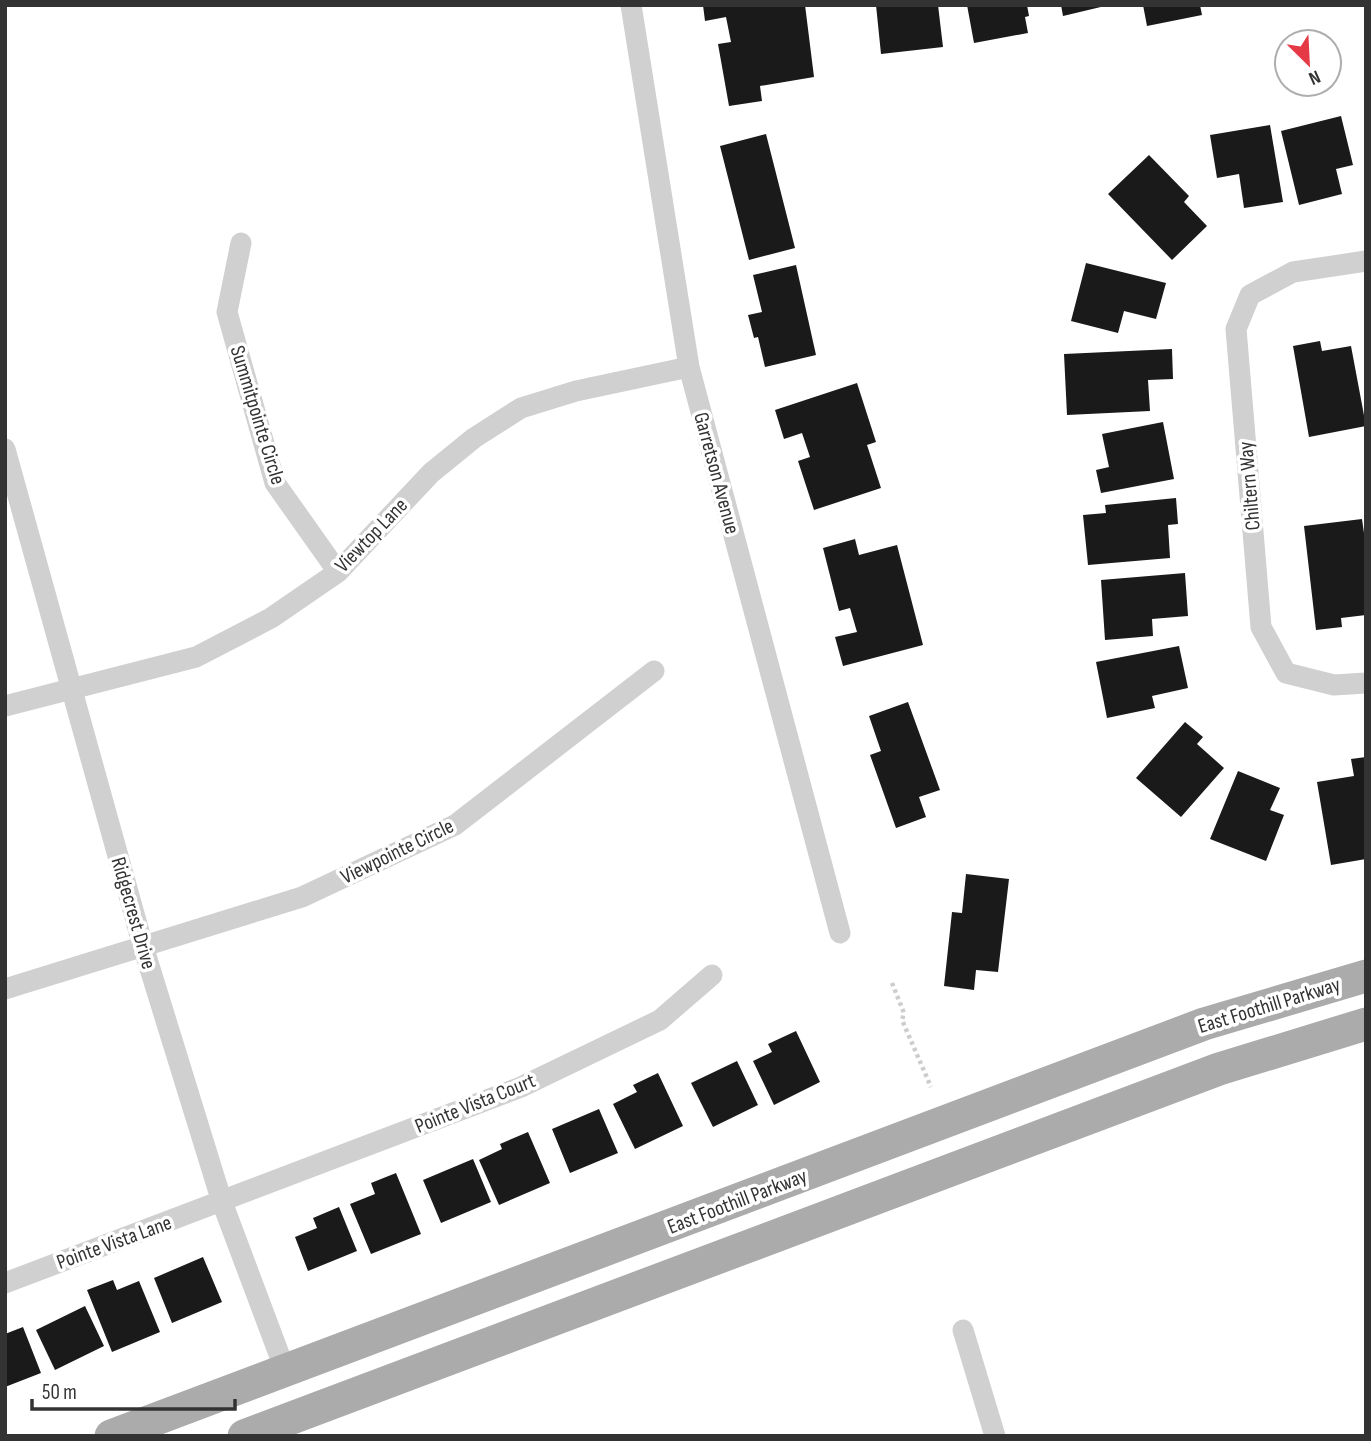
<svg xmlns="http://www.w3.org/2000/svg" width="1371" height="1441" font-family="'Sofia Sans Condensed',sans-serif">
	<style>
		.building { fill: #1a1a1a }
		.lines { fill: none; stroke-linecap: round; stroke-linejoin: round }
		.path { stroke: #cdcdcd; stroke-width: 4.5; stroke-dasharray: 3.5 3.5; stroke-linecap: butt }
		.street { stroke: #d0d0d0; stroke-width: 21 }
		.primary { stroke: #ababab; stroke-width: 33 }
		.labels { text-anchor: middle; stroke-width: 7; stroke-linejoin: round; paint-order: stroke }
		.street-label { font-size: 21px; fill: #333; stroke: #fff }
	</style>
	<rect width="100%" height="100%" fill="#fff"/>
	<path class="building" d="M703,5h102l9,72 -54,9 2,15 -33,5 -11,-62 13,-2 -5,-25 -21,4z
		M876,5h62l5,42 -62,7z
		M967,5h60l2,11 -4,1 3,16 -54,10z
		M1061,5h44v1l-42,10z
		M1143,5h57l2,10 -55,11z
		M1341,116l12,49 -17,4 6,25 -43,11 -18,-74z
		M1270,125l13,77 -39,6 -5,-34 -22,4 -7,-43z
		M766,134l29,114 -46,12 -29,-114z
		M1149,155l40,41 -5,6 23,24 -35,34 -64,-66z
		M1086,263l80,20 -10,36 -32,-8 -6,22 -47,-12z
		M796,265l20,90 -51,12 -7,-30 -4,1 -6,-23 14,-3 -9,-37z
		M1320,341l2,10 29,-5 15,80 -57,11 -16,-91z
		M1172,349l1,30 -25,1 2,31 -83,4 -3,-61z
		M857,383l19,59 -9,3 14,43 -67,22 -16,-49 12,-4 -8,-24 -18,6 -9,-29z
		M1163,422l11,57 -73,14 -5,-23 13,-3 -7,-33z
		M1176,498l2,26 -10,1 2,33 -82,7 -5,-50 23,-2 -1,-8z
		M1362,519l4,28v68l-25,3 1,9 -26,3 -12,-104z
		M855,539l4,16 38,-10 26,100 -80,21 -8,-29 22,-5 -7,-24 -11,3 -16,-63z
		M1185,573l3,43 -36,3 1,17 -48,4 -4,-60z
		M1179,646l9,42 -36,8 3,12 -48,10 -11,-56z
		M908,702l32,88 -21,7 7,20 -30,11 -26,-73 11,-4 -12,-35z
		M1185,722l18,15 -6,7 27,24 -43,49 -45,-39z
		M1366,757v102l-35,6 -14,-83 37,-6 -3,-17z
		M1238,771l42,17 -10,22 14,5 -18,46 -56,-22z
		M966,874l43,5 -11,93 -22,-2 -2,20 -30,-4 8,-74 10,1z
		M796,1031l24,51 -46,23 -21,-44 19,-9 -4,-8z
		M737,1061l21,44 -45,22 -22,-44z
		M658,1073l25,53 -48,23 -22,-45 24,-12 -4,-7z
		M599,1109l19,44 -48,20 -18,-44z
		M528,1132l22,51 -51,22 -20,-45 23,-11 -2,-5z
		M473,1159l18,43 -50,21 -18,-43z
		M396,1173l25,61 -50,20 -21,-50 25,-10 -4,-11z
		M339,1207l18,44 -49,20 -13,-34 22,-9 -4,-10z
		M203,1257l19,45 -50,21 -18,-45z
		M113,1280l4,10 22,-9 21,51 -48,20 -25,-62z
		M85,1306l19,40 -49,24 -19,-40z
		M23,1327l18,46 -36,14v-53z"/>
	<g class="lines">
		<path class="path" d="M892,983l12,30 -2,7 29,67"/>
		<path class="street" d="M631,5l58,362 151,566
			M241,243l-14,69 48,171 63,89
			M1366,261l-73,11 -43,23 -14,34 25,298 25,46 48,12 32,-2
			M5,449l138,497 79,256 63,168
			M5,706l191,-49 75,-39 67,-46 93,-99 43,-35 47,-30 55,-17 113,-24
			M5,989l297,-92 153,-72 199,-154
			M5,1283l516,-196 139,-67 52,-45
			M963,1330l32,106"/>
		<path class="primary" d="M111,1436l1093,-412 162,-48
			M244,1436l975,-367 147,-45"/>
	</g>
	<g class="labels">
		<g class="street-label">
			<text transform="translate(258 415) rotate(73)" y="7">Summitpointe Circle</text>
			<text transform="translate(717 473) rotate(75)" y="7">Garretson Avenue</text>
			<text transform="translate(1249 486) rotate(-95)" y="7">Chiltern Way</text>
			<text transform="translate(371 535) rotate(-46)" y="7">Viewtop Lane</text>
			<text transform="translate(397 851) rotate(-26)" y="7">Viewpointe Circle</text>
			<text transform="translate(134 913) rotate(74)" y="7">Ridgecrest Drive</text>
			<text transform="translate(1269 1005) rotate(-17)" y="7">East Foothill Parkway</text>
			<text transform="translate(475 1103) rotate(-22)" y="7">Pointe Vista Court</text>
			<text transform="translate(737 1201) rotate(-21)" y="7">East Foothill Parkway</text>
			<text transform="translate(114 1242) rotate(-20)" y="7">Pointe Vista Lane</text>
		</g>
	</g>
	<rect width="1371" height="1441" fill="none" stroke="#333333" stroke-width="14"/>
	<g transform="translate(1308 63) rotate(156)"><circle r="33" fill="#ffffff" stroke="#adadad" stroke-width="2"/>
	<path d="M0-5L12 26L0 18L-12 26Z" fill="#e63946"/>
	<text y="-10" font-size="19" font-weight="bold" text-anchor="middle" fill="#333333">N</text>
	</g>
	<path d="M32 1399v10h203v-10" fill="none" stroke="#333333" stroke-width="3.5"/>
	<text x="42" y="1399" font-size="21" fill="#333333" stroke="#ffffff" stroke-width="5" paint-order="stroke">50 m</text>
</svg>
